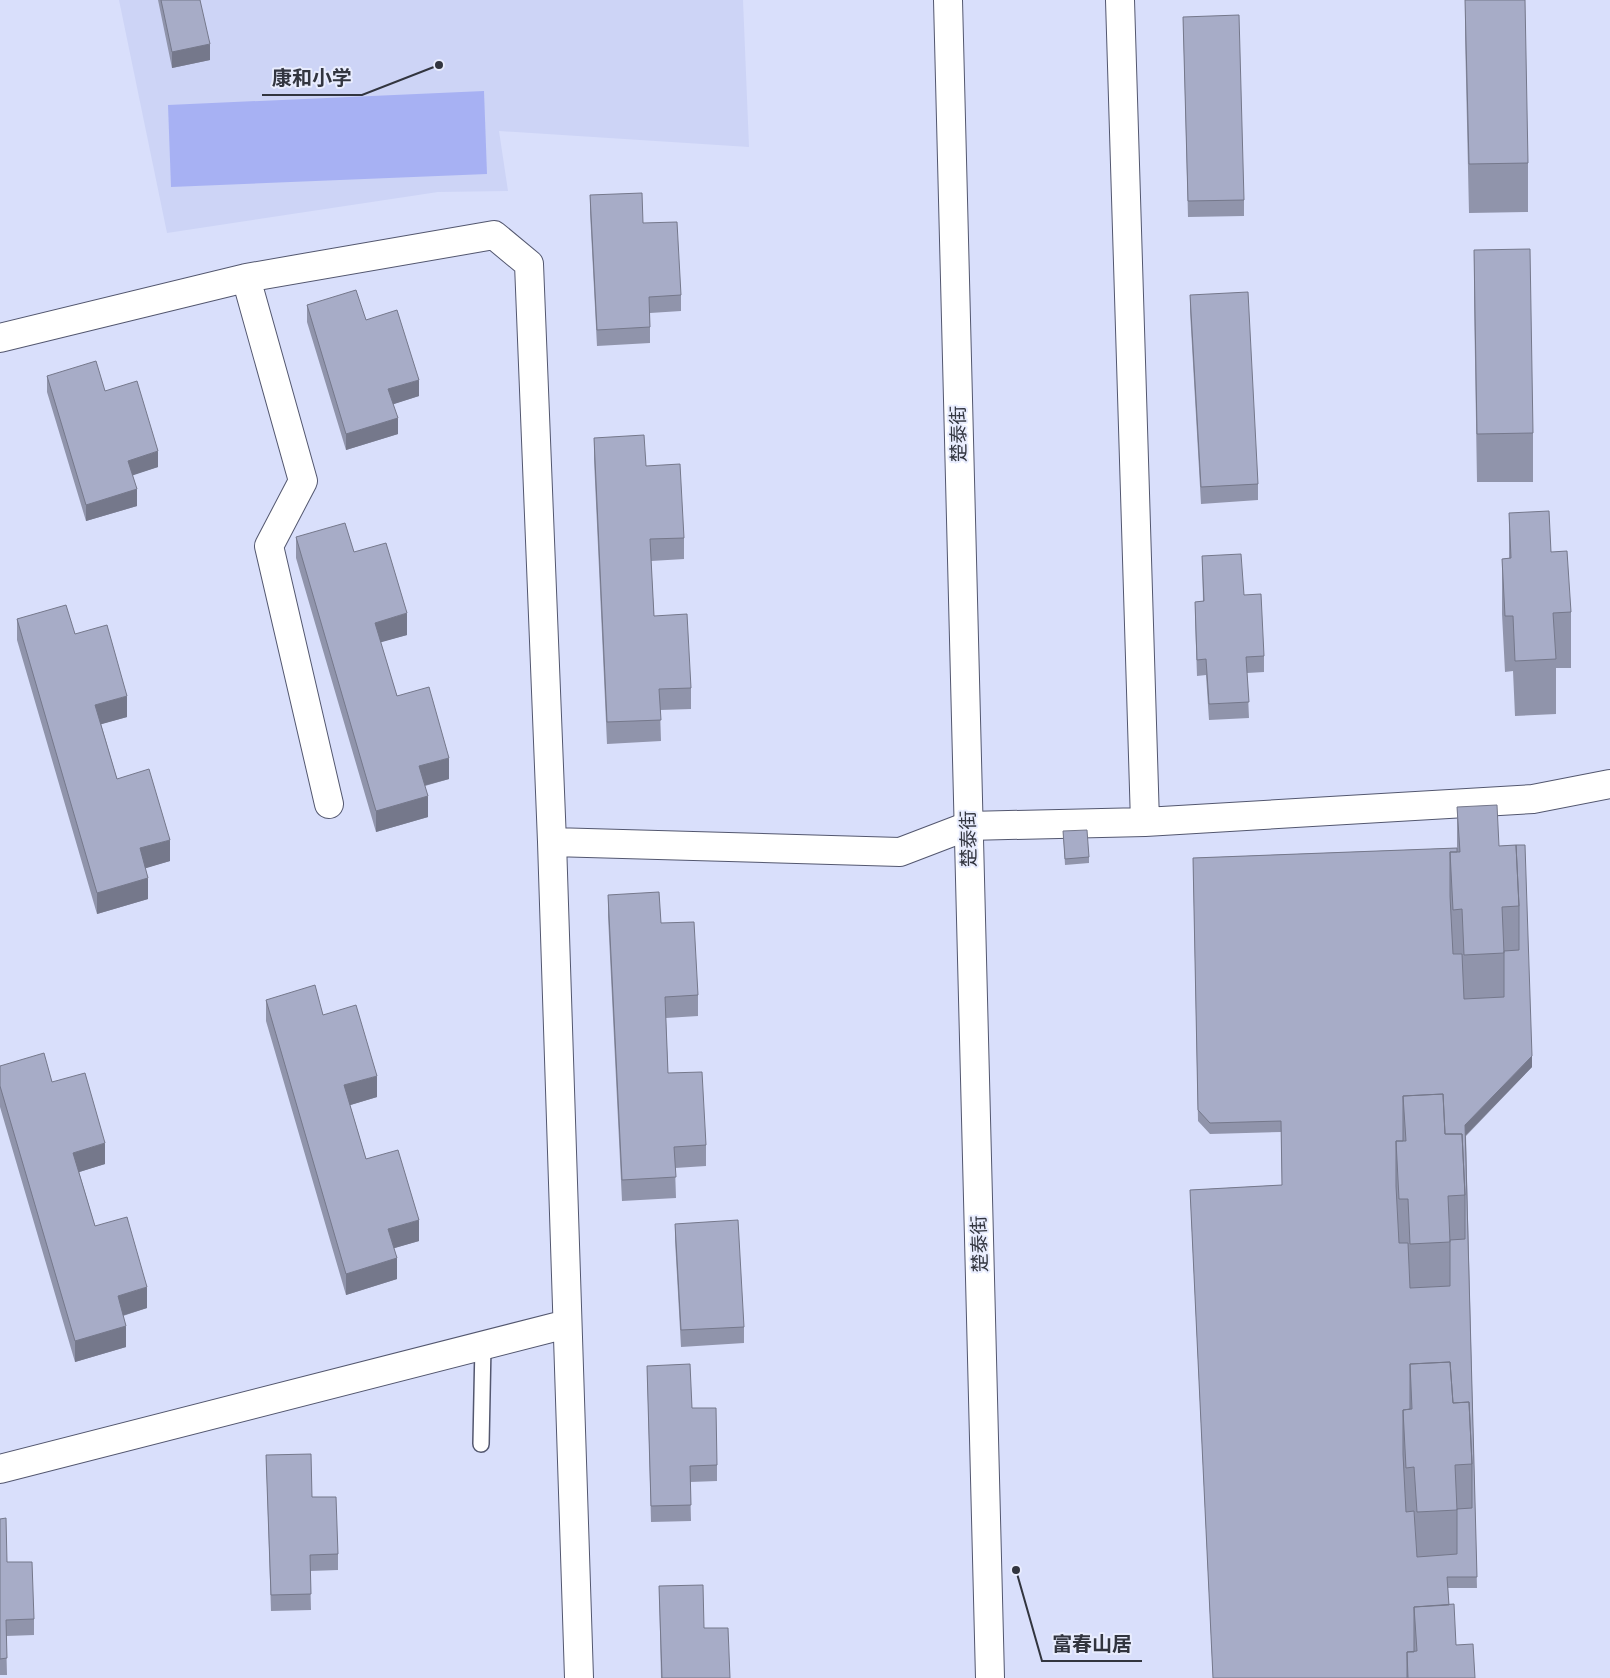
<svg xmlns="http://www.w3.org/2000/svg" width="1610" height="1678" font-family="Jost,'Noto Sans SC',sans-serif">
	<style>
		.built { fill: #cdd4f6 }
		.green { fill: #a7b1f3 }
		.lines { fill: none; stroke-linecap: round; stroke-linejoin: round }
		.lane-casing { stroke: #53576f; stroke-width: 18 }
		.street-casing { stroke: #53576f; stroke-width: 30 }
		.secondary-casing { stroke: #53576f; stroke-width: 30 }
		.lane { stroke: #fff; stroke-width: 15 }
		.street { stroke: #fff; stroke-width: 28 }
		.secondary { stroke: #fff; stroke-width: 28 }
		.wall { fill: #9094ab }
		.shaded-wall { fill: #75788b }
		.building { fill: #a7acc7; stroke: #75788b; fill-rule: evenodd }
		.labels { text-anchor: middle; stroke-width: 4; stroke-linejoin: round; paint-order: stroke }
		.street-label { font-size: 19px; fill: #32353f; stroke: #e9edfe }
		.leader { fill: none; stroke: #32353f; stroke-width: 2 }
		.callout-dot { fill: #32353f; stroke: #e9edfe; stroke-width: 2 }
		.callout-label { font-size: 20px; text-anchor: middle; font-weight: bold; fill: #32353f; stroke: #e9edfe; stroke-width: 4; stroke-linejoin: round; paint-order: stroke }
	</style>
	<rect width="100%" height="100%" fill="#d9dffb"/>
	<path class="built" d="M119,0h624l6,147 -250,-16 9,60 -70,1 -271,41z"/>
	<path class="green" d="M484,91l3,83 -316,13 -3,-82z"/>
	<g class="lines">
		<g class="lane-casing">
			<path id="lane" d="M481,1444l2,-99"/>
		</g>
		<g class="street-casing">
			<path id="street" d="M1120,0l25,822
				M246,278l57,203 -34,65 60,258
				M0,338l246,-60 248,-43 35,29 23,578 27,836
				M552,842l348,10 68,-26 177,-4 388,-23 77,-15
				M0,1469l567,-145"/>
		</g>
		<g class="secondary-casing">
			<path id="secondary" d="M948,0l42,1678"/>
		</g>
		<use href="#lane" class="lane"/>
		<use href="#street" class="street"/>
		<use href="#secondary" class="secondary"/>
	</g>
	<path class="wall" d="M158,0h42l10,60 -38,8z
		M1465,0l63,163v49l-59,1 -4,-179z
		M1183,17l61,183v16l-56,1z
		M590,195l53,28 38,72v16l-31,2v30l-53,3 -7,-134z
		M1474,250l59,183v49h-56l-3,-183z
		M1190,295l68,189v16l-57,4 -11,-193z
		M307,305l59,15 53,76 -26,8 5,30 -52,16 -39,-128z
		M47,376l58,15 53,76 -26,8 5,31 -51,15 -39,-129z
		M594,438l52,28 38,72v21l-33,2 3,55 37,72v21l-31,1 1,31 -54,3 -13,-285z
		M1509,513l42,39 20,60v56h-15v46l-41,2 -2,-45 -8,1 -3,-58v-55l7,-1z
		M296,537l58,15 53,83 -27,7 17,54 52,83 -24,7 3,31 -52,15 -80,-274z
		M1202,556l42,39 20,61v16l-17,1 2,45 -40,2 -3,-45 -9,1 -2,-58v-16l8,-1z
		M17,619l58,15 52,83 -26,7 16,55 53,82 -25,7 3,31 -51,15 -80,-274z
		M1457,807l42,39 17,-1 16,222 -66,69 11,452h-29l1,17 7,40 19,33h-262l-23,-488 92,-5 -1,-53 -71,2 -12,-13 -5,-263 264,-10z
		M1063,831l26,26v6l-24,2z
		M608,895l53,28 37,72v21l-32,2 2,55 38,72v21l-31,2 1,30 -54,3 -14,-285z
		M266,1000l57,15 54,82 -27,8 16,54 53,82 -25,7 3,31 -51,16 -80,-274z
		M0,1066l52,16 53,82 -26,8 16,54 52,82 -24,8 3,31 -51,15 -75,-255z
		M675,1224l69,103v16l-63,4 -6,-107z
		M647,1366l45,42 25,57v16l-27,1 1,39 -40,1z
		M266,1455l72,99v16l-28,1 1,39 -40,1z
		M0,1519l7,43 27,57v16l-28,1 1,39h-7z
		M659,1586l45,42 26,50h-69z"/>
	<path class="shaded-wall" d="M210,44v16l-38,8v-16z
		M419,380v16l-31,10v-17z
		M398,418v16l-52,16v-16z
		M158,451v16l-30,10v-16z
		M137,489v17l-51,15v-16z
		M407,613v22l-32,9v-21z
		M127,696v21l-32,9v-21z
		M449,758v21l-30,8v-21z
		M428,796v21l-52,15v-21z
		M170,840v21l-30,9v-22z
		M148,878v21l-51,15v-21z
		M1532,1056v11l-67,69v-11z
		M377,1076v21l-33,10v-22z
		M105,1143v21l-32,10v-21z
		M419,1220v21l-31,9v-21z
		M397,1258v21l-51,16v-21z
		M147,1287v21l-29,9v-21z
		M126,1326v21l-51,15v-21z"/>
	<path class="building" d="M161,0h39l10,44 -38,8z
		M1465,0h60l3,163 -59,1z
		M1239,15l5,185 -56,1 -5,-184z
		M642,193l1,30 34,-1 4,73 -32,2 1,30 -53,3 -7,-135z
		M1530,249l3,184 -56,1 -3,-184z
		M356,290l10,30 31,-10 22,70 -31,9 10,29 -52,16 -39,-129z
		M1248,292l10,192 -57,3 -11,-192z
		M96,361l9,30 32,-10 21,70 -30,10 9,28 -51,16 -39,-129z
		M644,435l2,31 34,-2 4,74 -34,1 4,77 33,-2 4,74 -32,1 2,31 -54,2 -13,-284z
		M1549,511l2,41 16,-1 4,61 -18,1 3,46 -41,2 -2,-45h-8l-3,-57 9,-1 -2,-45z
		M345,523l9,29 32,-9 21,70 -32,10 22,73 32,-9 20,71 -30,8 9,30 -52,15 -80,-274z
		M1241,554l3,41 17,-1 3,62 -18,1 3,45 -40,2 -3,-45 -9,1 -2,-58 9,-1 -2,-45z
		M66,605l9,29 32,-9 20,71 -32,9 22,74 32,-10 21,71 -30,8 8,30 -51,15 -80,-274z
		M1497,805l2,41 17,-1 3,61 -17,1 2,46 -40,2 -2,-46 -9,1 -3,-58h10l-3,-45z
		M1087,830l2,27 -24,2 -2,-28z
		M1516,845h9l7,211 -67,69 12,452h-30l2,28 -35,2v45h-7v26h-194l-23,-488 92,-5 -1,-64 -71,2 -12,-13 -5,-252 264,-10v4h-7v44l3,58h9l2,45 40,-2v-46l15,-1v-44zM1443,1094l2,40h17l3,61v44l-15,1v46l-40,2 -2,-45h-9l-3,-57v-45h7v-45zM1450,1362l3,41 16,-1 3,62v44l-15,1v45l-40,3 -3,-46 -8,1 -3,-58v-44l7,-1v-45z
		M659,892l2,31 33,-1 4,73 -33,2 3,76 34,-1 4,73 -32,2 2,30 -54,3 -14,-285z
		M315,985l8,30 33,-10 21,71 -33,9 22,74 32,-9 21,70 -31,9 9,29 -51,16 -80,-274z
		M44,1053l8,29 33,-9 20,70 -32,10 22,73 32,-9 20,70 -29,9 8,30 -51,15 -75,-255v-20z
		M1443,1094l2,40h17l3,61 -17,1 2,46 -40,2 -2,-45h-9l-3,-58h10l-3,-45z
		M738,1220l6,107 -63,3 -6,-106z
		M1450,1362l3,41 16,-1 3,62 -17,1 2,45 -40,2 -3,-45 -8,1 -3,-58 9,-1 -2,-45z
		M690,1364l2,44h24l1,57 -27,1 1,39 -40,1 -4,-140z
		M311,1454l1,43h24l2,57 -28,1 1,39 -40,1 -5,-140z
		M6,1518l1,44h25l2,57 -28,1 1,38 -7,1v-140z
		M703,1585l1,43h24l2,50h-68l-3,-92z
		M1454,1604l2,41 17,-1 2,34h-67l-1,-26 10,-1 -3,-44z"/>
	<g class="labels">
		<g class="street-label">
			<text transform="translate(958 434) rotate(-91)" y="7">楚泰街</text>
			<text transform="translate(968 839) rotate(-91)" y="7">楚泰街</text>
			<text transform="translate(979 1244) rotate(-92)" y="7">楚泰街</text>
		</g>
	</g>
	<path class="leader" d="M439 65L362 95H262M1016 1570L1042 1661H1142"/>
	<g class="callout-dot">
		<circle cx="439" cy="65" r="5"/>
		<circle cx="1016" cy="1570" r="5"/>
	</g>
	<g class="callout-label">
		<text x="312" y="85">康和小学</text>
		<text x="1092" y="1651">富春山居</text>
	</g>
</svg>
